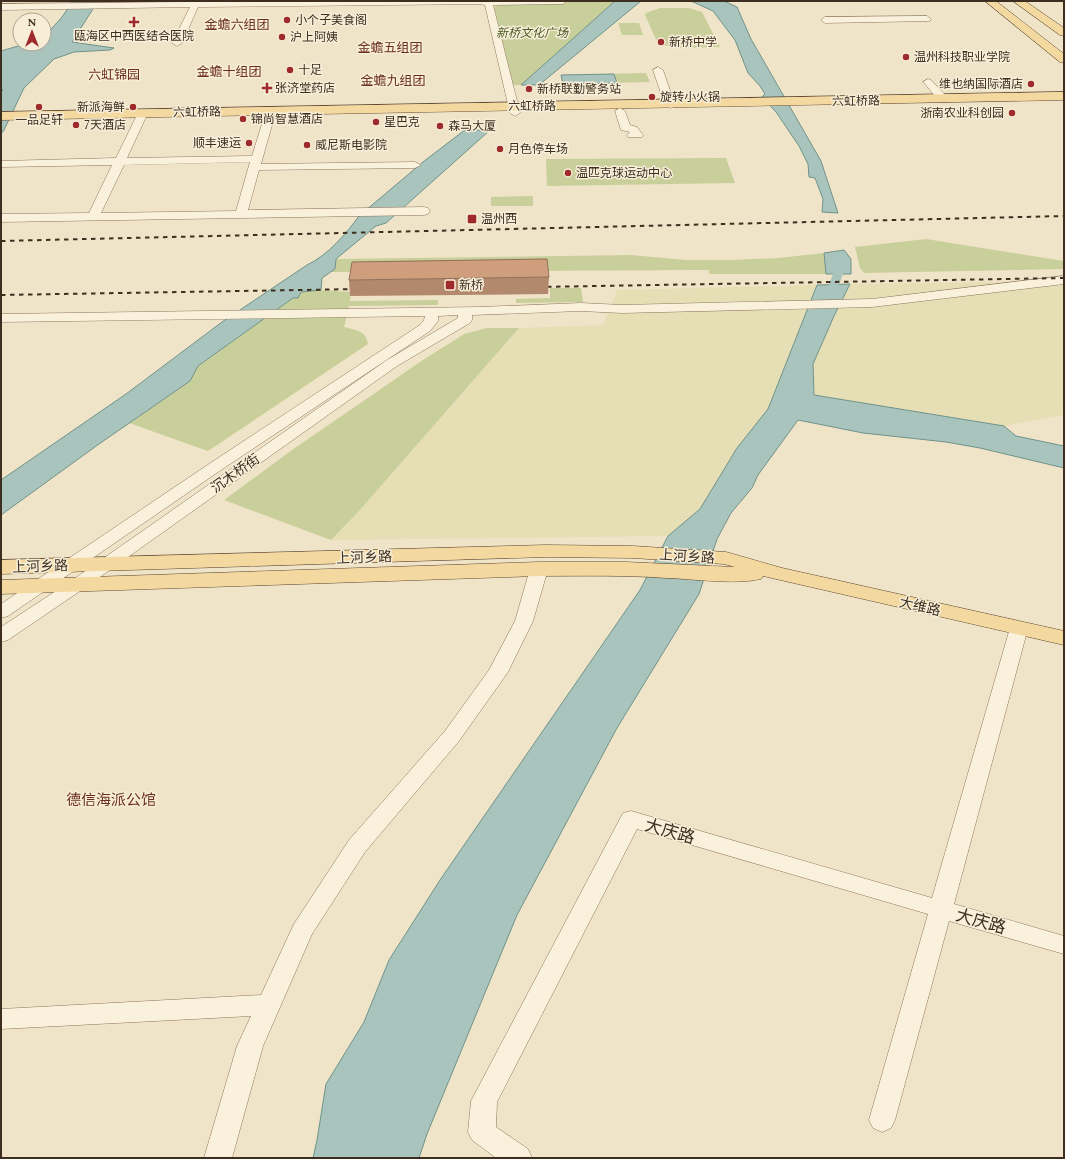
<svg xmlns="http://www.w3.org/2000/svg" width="1065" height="1159" font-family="Spectral,'Noto Sans SC',serif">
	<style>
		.farmland { fill: #e6deb5 }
		.green { fill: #c9cf9b }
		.water { fill: #a9c4bc; stroke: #6f938a }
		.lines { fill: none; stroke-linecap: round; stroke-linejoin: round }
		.canal { fill: #a9c4bc; fill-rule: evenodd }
		.minor-casing { stroke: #8d765c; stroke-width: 1 }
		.major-casing { stroke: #5b4430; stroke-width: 1 }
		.minor { fill: #faf1dc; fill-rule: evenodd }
		.major { fill: #f3d9a0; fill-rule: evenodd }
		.rail { stroke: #3d2e20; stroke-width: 2; stroke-dasharray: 4.5 4.5; stroke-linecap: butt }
		.wall { fill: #b2896c }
		.building { fill: #cf9f7d; stroke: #916f58 }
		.poi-dot { fill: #9e2a2b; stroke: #f7eed8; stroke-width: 1.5 }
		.labels { text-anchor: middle; stroke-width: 3; stroke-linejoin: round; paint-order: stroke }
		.far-poi-label { font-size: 12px; fill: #3d2e20; stroke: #f7eed8; text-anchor: start }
		.far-park-label { font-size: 12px; font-style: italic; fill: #4d5a26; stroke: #f7eed8 }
		.far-street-label { font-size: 12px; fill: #3d2e20; stroke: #f7eed8 }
		.far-neighbourhood-label { font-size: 13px; fill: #6b2e1e; stroke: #f7eed8 }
		.street-label { font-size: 14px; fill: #3d2e20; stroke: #f7eed8 }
		.neighbourhood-label { font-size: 15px; fill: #6b2e1e; stroke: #f7eed8 }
		.near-street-label { font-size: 17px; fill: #3d2e20; stroke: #f7eed8 }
	</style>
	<rect width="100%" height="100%" fill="#f0e4c8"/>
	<path class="farmland" d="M1064,281v134l-60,11 -190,-31 -1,-31 21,-48 16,-32z
		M817,285l-49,124 -31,39 -37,61 -32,27 -337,4 28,-29 160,-183 84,-3 14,-35z"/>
	<path class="green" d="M589,1h26l-94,84h-9l-18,-78 13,-5z
		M660,8h29l13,4 18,35 -41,1 -21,-4 -13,-29 1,-2z
		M618,23h21l4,12h-21z
		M646,73l4,9 -87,2 -2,-9z
		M726,158l9,25 -188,3 -1,-27z
		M533,196v10h-42v-9z
		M926,239l138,22v8l-200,4 -4,-5 -5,-21z
		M824,253l2,21h-117v-4l-378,2 4,-3 1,-10 295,-4 55,5h44l48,-2z
		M550,288h31l2,14 -67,1v-4l34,-1z
		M321,290l30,2 -1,9 88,-1v5l-89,1 -5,21c11,3 22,3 24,17l-160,107 -79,-28 61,-42 8,-15 95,-68h5l3,-6z
		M487,328h32l-160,183 -28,29 -107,-40 68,-50 128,-88 44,-28z"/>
	<path class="water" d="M73,1h25l-26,41 42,6 -4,2 -36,2 -20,7 -30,29 -20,42 -3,4v-42l2,-2 -2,-2v-37l24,-7h19v-7l18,-20z
		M615,1h26l-102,84h-18z
		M691,1h33l13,6 14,32 70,122 17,52 -16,-1 1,-13 -8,-21 -6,-1 -1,-13 -9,-18 -23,-34 -14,-15 3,-3 -5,-8 -12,-13 -13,-33 -22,-29z
		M614,74l3,9 -54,1 -2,-9z
		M466,129l23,2 -103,92 -10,3 -40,33 -1,10 -13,9 -1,12 -20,2 -3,6h-5l-95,68 -8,15 -91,63 -98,71v-35l125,-86 96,-72 85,-57c21,-10 39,-31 52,-49l64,-54z
		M844,250l7,9v15h-25l-2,-21z
		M850,284l-16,32 -21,48 1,31 190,31 12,10 48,10v22l-84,-20 -34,-6 -83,-9 -65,-13 -40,55 -6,13 -21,25 -14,26 -18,55 -82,134 -100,187 -90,219 -8,24h-106l4,-18 9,-56 38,-62 25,-62 51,-80 200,-290 28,-54 32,-27 37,-61 31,-39 49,-124z"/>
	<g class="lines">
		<path class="canal" d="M838,255l5,3v16l-10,26 -5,3 -5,-3 10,-26v-16z"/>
		<g class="minor-casing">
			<path id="minor" d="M274,1h293l-4,3 -70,1 27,108 -5,3 -5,-3 -25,-108 -6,-1 -281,3 -16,36 -5,3 -5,-3 18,-36 -189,3v-6z
				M927,16l4,3 -1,2 -105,2 -4,-3 4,-3z
				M658,67l5,3 12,35 -1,2 -4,1 -5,-3 -12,-35z
				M928,79l3,1 17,18 1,2 -1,2h-8l-15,-18 -2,-2z
				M271,108l5,3 -15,53 154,-2 6,3 -6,3 -156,2 -11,40 176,-3 4,1 2,3 -2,3 -4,1 -423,7v-8l88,-1 23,-48 -111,2v-6l115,-3 20,-41 5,-3 5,3 -19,41 125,-2 14,-45zM250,162l-14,49 -135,2 23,-48z
				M620,108l5,3 5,14 7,2 6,8 -1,2h-14l-1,-2 3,-3 -9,-2 -6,-19z
				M1064,276v8l-192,23 -250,6 -41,-2 -109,4v5l-2,3 -73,43 -314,223 -75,51 -7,2v-15l70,-46 316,-221 71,-42v-3l-20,1v5l-8,10 -206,137 -216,148 -7,2v-14l211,-142 208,-137 4,-5 1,-4 -424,6v-8l479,-7 101,-4 41,2 250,-6z
				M539,564l6,1 3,4 -15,52 -25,51 -49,69 -94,111 -53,82 -49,112 -31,112h-28l33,-112 14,-30 -250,13v-20l260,-14 33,-71 55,-84 96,-109 44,-61 26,-49 15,-52 3,-4z
				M1019,622l7,2 2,4 -74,276 110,32v18l-115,-33 -54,199 -4,8 -9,4 -9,-4 -4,-8 59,-206 -291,-85 -140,273 -1,25 32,22 4,9h-36l-24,-18 -4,-8 3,-31 152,-288 8,-2 301,87 78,-270 2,-4z"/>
		</g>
		<g class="major-casing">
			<path id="major" d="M985,1h11l68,53v9l-4,-1z
				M1013,1h12l39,27v8l-4,-1z
				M1064,92v8l-1063,20v-8z
				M546,545l87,1 93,6 56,16 282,63v14l-301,-69 -2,3c-26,6 -67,0 -94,-1 -43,-3 -85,-2 -128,-2l-538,18v-14l538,-18h87l109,5 -11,-3 -91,-6 -87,-1 -545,17v-14z"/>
		</g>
		<use href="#minor" class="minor"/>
		<use href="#major" class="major"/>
		<path class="rail" d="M1,241l1063,-25
			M538,287l526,-9
			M1,295l359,-6"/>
	</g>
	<path class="wall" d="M549,277l-1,17 -198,2 -1,-16z"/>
	<path class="building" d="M547,259l2,18 -200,3 3,-18z"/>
	<g class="poi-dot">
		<circle cx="287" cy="20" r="4"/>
		<path d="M132 16h4v4h4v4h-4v4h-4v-4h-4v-4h4z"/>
		<circle cx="282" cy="37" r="4"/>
		<circle cx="661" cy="42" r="4"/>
		<circle cx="906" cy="57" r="4"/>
		<circle cx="290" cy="70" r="4"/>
		<circle cx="1031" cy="84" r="4"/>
		<path d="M265 82h4v4h4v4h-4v4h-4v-4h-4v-4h4z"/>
		<circle cx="529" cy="89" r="4"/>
		<circle cx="652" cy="97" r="4"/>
		<circle cx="39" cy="107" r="4"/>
		<circle cx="133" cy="107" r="4"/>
		<circle cx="1012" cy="113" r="4"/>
		<circle cx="243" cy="119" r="4"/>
		<circle cx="376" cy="122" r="4"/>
		<circle cx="76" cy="125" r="4"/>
		<circle cx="440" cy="126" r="4"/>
		<circle cx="249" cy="143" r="4"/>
		<circle cx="307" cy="145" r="4"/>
		<circle cx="500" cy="149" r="4"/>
		<circle cx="568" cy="173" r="4"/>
		<rect x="467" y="214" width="10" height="10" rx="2"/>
		<rect x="445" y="280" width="10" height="10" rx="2"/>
	</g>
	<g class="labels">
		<g class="far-poi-label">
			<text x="295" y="24">小个子美食阁</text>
			<text x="134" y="40" text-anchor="middle">瓯海区中西医结合医院</text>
			<text x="290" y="41">沪上阿姨</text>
			<text x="669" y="46">新桥中学</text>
			<text x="914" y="61">温州科技职业学院</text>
			<text x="298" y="74">十足</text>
			<text x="1023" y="88" text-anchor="end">维也纳国际酒店</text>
			<text x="275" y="92">张济堂药店</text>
			<text x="537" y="93">新桥联勤警务站</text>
			<text x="660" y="101">旋转小火锅</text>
			<text x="125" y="111" text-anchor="end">新派海鲜</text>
			<text x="1004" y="117" text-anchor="end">浙南农业科创园</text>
			<text x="251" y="123">锦尚智慧酒店</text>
			<text x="39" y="124" text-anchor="middle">一品足轩</text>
			<text x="384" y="126">星巴克</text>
			<text x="84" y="129">7天酒店</text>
			<text x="448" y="130">森马大厦</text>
			<text x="241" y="147" text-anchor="end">顺丰速运</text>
			<text x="315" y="149">威尼斯电影院</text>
			<text x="508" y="153">月色停车场</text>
			<text x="576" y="177">温匹克球运动中心</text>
			<text x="481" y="223">温州西</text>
			<text x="459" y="289">新桥</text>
		</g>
		<g class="far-park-label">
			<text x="532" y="37">新桥文化广场</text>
		</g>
		<g class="far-street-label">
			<text transform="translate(856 101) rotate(-1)" y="4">六虹桥路</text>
			<text x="532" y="110">六虹桥路</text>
			<text transform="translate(197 112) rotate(-1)" y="4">六虹桥路</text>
		</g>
		<g class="far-neighbourhood-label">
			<text x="237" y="29">金蟾六组团</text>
			<text x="390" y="52">金蟾五组团</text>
			<text x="229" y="76">金蟾十组团</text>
			<text x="114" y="79">六虹锦园</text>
			<text x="393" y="85">金蟾九组团</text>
		</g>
		<g class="street-label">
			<text transform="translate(235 473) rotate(-35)" y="5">沉木桥街</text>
			<text transform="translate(687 556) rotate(4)" y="5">上河乡路</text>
			<text transform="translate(364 557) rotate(-2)" y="5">上河乡路</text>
			<text transform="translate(40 566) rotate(-2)" y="5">上河乡路</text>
			<text transform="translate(920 606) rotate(13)" y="5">大维路</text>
		</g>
		<g class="neighbourhood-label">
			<text x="111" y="805">德信海派公馆</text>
		</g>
		<g class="near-street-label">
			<text transform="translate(670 831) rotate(16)" y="6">大庆路</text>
			<text transform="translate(981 921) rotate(16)" y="6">大庆路</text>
		</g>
	</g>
	<rect width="1065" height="1159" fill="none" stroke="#3d2e20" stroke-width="4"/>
	<g transform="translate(32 32)"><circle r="19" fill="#f7eed8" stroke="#ada18e"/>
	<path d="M0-3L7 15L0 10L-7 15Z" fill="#9e2a2b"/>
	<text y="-6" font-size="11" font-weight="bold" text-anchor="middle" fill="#3d2e20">N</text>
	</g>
</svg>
